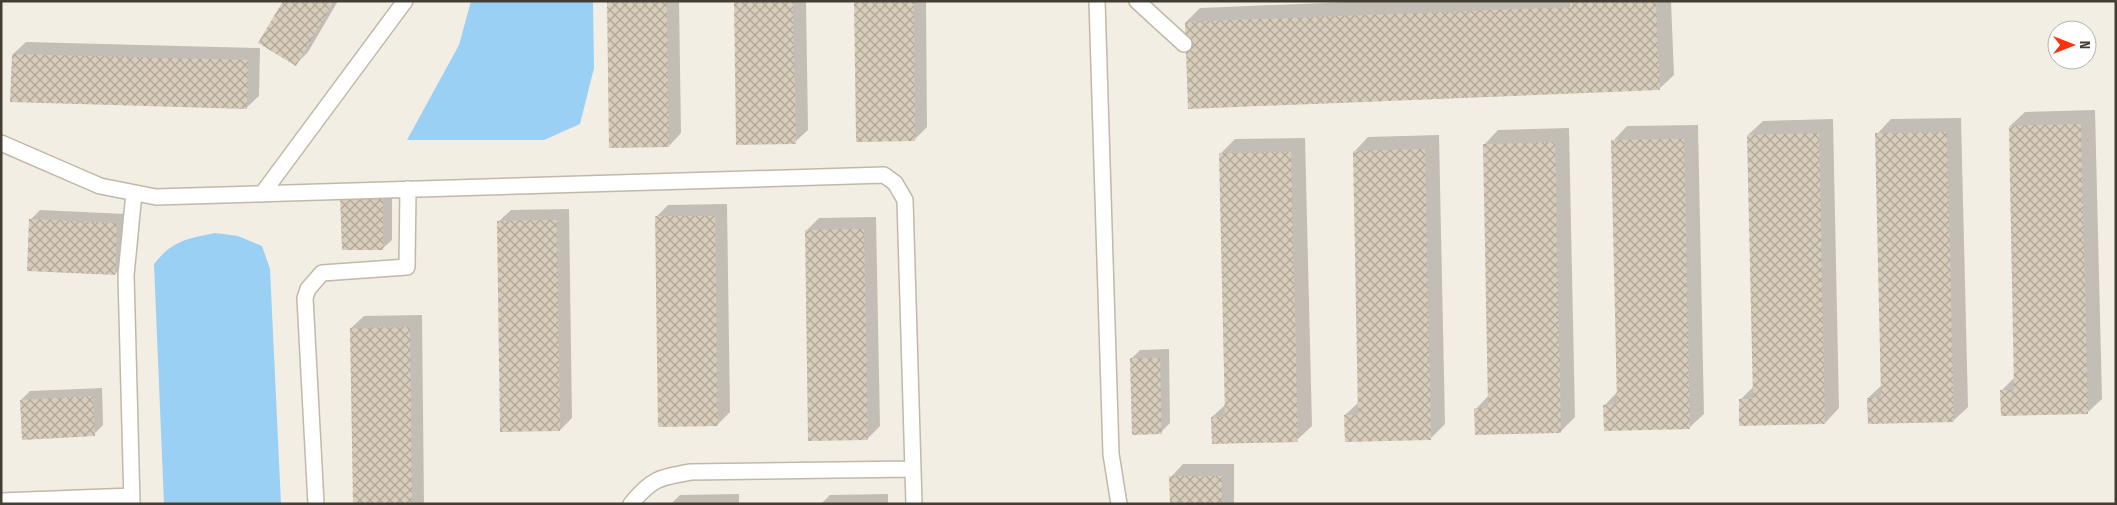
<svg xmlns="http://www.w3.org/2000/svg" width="2117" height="505" font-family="'Fira Sans Condensed',sans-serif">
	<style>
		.water { fill: #9ad0f4 }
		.shadow { fill: #0003 }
		.building { fill: url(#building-cross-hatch) }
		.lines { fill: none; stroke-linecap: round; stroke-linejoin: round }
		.service-casing { stroke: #c1b8a8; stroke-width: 18 }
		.service { stroke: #fff; stroke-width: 15 }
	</style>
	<defs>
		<pattern id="building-cross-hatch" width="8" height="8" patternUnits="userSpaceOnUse" patternTransform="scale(1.25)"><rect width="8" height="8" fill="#d8ccbb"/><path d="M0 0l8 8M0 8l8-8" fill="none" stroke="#b1a799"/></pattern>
	</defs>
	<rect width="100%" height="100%" fill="#f3eee3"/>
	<path class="water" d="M471,1h122l1,67 -14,56 -36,16h-137l52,-95z
		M215,233l23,3 24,10 8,23 11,235h-117l-10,-240c19,-24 33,-25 61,-31z"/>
	<path class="shadow" d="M284,1h54l-30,51 -12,12z
		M609,1h70l2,132 -12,13z
		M735,1h71l2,129 -13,12z
		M855,1h71l1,126 -12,12z
		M1371,1h300l3,74 -15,14 -473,-67 14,-14z
		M26,42l234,6 -1,48 -13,12 -233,-54z
		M2095,110l7,289 -15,14 -85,-23 13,-13 -5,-251 15,-14z
		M1961,118l7,289 -15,14 -85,-23 14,-13 -5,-251 14,-15z
		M1833,119l6,289 -14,15 -85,-23 14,-14 -6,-251 15,-14z
		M1698,125l6,289 -15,14 -84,-23 13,-14 -5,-250 14,-15z
		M1569,128l6,289 -14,14 -85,-22 13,-14 -5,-250 14,-15z
		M1439,135l6,289 -14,14 -86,-23 14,-13 -5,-250 14,-15z
		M1305,138l7,288 -15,14 -85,-23 14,-13 -5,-251 14,-14z
		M392,186v54l-10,9h-39z
		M727,204l3,208 -13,13 -61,-208 12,-12z
		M569,209l3,209 -12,12 -62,-208 13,-12z
		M40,210l86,4 -2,51 -9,9 -85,-54z
		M876,217l4,209 -13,13 -61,-208 13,-13z
		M422,315l2,189h-70l-3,-176 13,-12z
		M1169,349l1,74 -9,9 -30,-73 9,-9z
		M102,388l1,37 -9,9 -73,-34 9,-9z
		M1183,464h51v40h-63v-27z
		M739,494v10h-68l9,-9z
		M888,494v10h-67l9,-9z"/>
	<path class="building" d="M283,1h51l-38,65 -38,-23z
		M607,1h60l2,146 -60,1z
		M734,1h59l3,143 -60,1z
		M854,1h60l1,140 -59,1z
		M1570,1h86l4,89 -472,19 -3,-87 385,-15z
		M12,54l236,6 -1,49 -237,-7z
		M2081,124l7,290 -87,2 -1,-26h14l-5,-264z
		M1947,132l7,290 -86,2 -1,-26 14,-1 -6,-264z
		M1819,133l6,291 -86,2v-27h14l-6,-264z
		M1684,139l6,290 -86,2 -1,-26 14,-1 -6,-264z
		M1555,142l6,291 -86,2 -1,-27h14l-5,-264z
		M1425,149l6,291 -86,2 -1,-27h14l-5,-264z
		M1291,152l7,290 -86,2 -1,-27h14l-6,-264z
		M340,195h43v55h-41z
		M655,216h60l3,210 -60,1z
		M29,219l88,4 -2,52 -88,-4z
		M557,220l3,211 -60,1 -3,-211z
		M864,229l4,211 -60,1 -3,-211z
		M410,327l2,177h-59l-3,-176z
		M1130,358h30l2,76 -30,1z
		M93,396l2,40 -73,4 -2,-40z
		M1169,476h53v28h-52z"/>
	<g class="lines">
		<g class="service-casing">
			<path id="service" d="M1097,1l14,453 8,50
				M1137,1l47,43
				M1,143l99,43 56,11 728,-22 11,8 10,17 9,304
				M262,194l143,-193
				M1,501l131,-5
				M132,504l-6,-229 8,-82
				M316,504l-11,-206 3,-9 14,-16 85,-6 1,-78
				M631,504c20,-25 29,-27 60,-32l222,-3"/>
		</g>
		<use href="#service" class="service"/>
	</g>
	<rect width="2117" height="505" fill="none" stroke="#443d33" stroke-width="5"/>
	<g transform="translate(2072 45) rotate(90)"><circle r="24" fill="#ffffff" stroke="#b4b1ad"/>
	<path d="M0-4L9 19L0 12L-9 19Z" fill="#ff300d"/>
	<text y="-8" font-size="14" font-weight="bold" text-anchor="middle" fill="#443d33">N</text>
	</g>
</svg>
